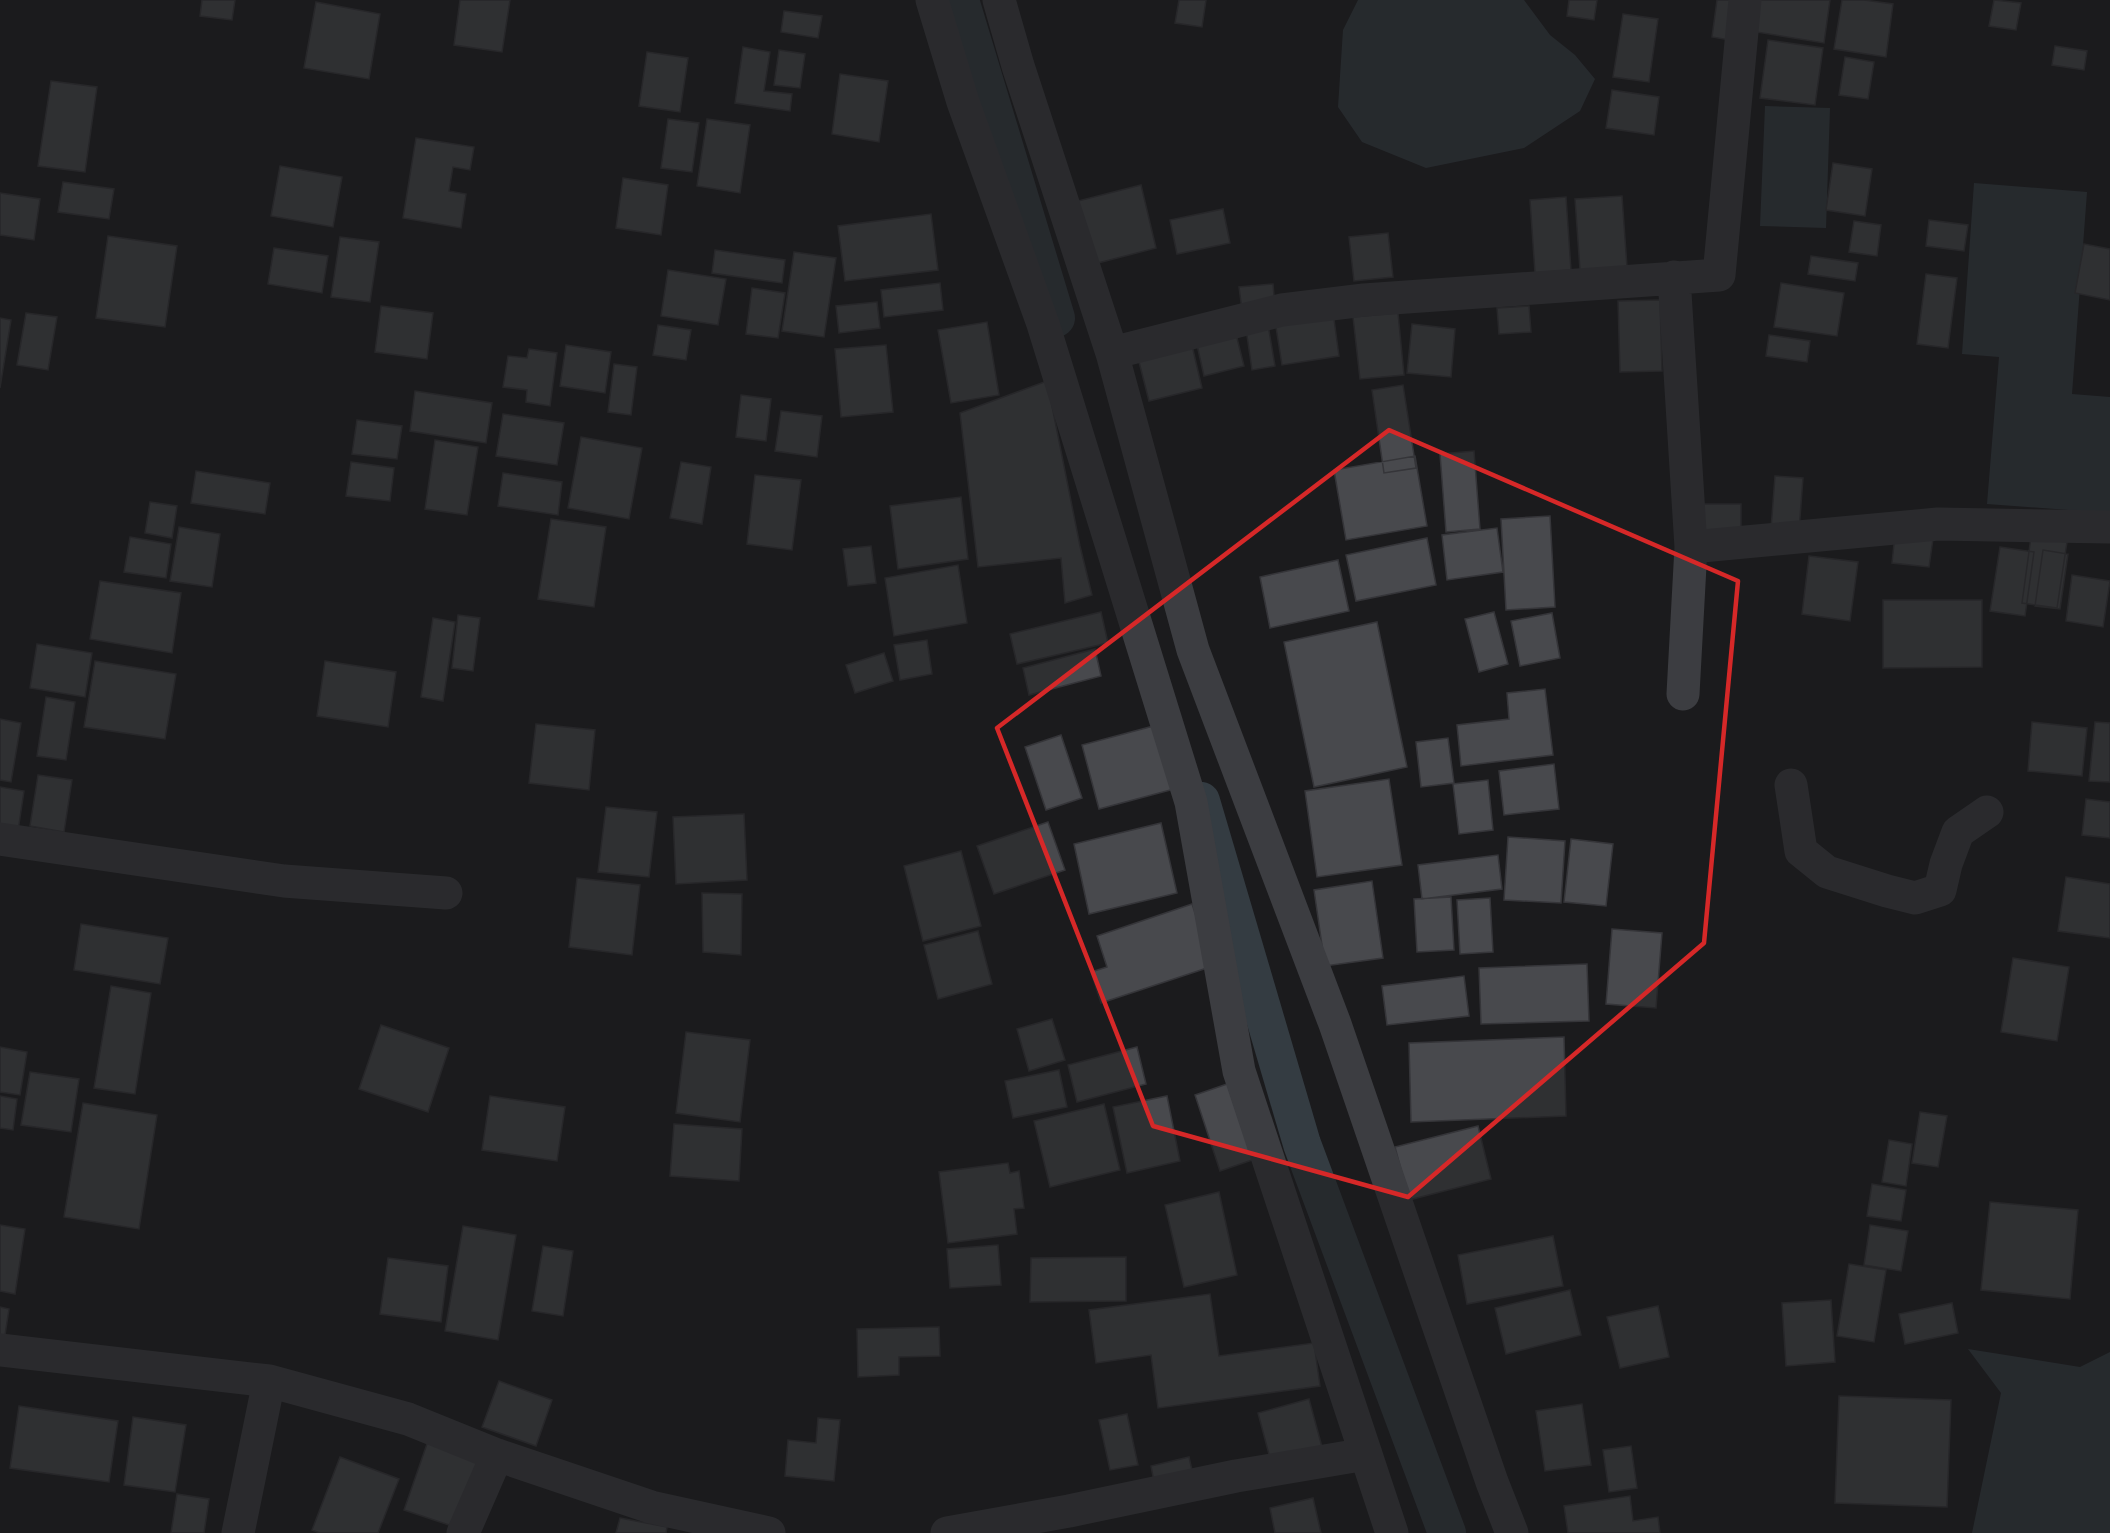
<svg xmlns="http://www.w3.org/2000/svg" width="2110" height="1533" font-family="'Roboto Condensed',sans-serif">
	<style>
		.water { fill: #343c42 }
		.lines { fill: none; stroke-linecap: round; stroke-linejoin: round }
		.canal { stroke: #343c42; stroke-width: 38 }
		.building { fill: #48494d; stroke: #353539; stroke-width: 1.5 }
		.minor { stroke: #3c3d41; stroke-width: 33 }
		.marked { fill: none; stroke: #d62828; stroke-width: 4.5; stroke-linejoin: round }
	</style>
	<rect width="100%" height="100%" fill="#1b1b1d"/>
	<path class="water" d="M1358,0h166l26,35 25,20 20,24 -15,32 -56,37 -98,20 -64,-26 -24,-35 5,-77z
		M1765,106l65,2 -4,120 -66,-2z
		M1974,183l113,9 -15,202 38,3v116l-123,-9 12,-147 -37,-3z
		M1968,1349l112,18 30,-15v181h-138l29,-140z"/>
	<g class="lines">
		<path class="canal" d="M960,0l96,318
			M1201,801l101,343 145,389"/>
	</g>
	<path class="building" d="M202,0h33l-3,20 -32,-4z
		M460,0h50l-8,52 -48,-7z
		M1179,0h27l-4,27 -27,-4z
		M1569,0h28l-3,20 -27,-4z
		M1717,0h25l-7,41 -23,-4z
		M1754,0h76l-6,43 -74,-12z
		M1842,0h22l29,4 -7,53 -52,-8z
		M1994,0l27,3 -5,27 -27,-4z
		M316,2l64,12 -11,65 -65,-11z
		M784,11l38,5 -4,22 -37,-6z
		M1623,14l35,5 -9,63 -36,-5z
		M1768,40l55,8 -8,57 -55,-7z
		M2055,46l32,5 -3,19 -32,-5z
		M743,47l27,5 -6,39 28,3 -2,17 -55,-8z
		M779,50l26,4 -5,34 -26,-3z
		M647,52l41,6 -8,54 -41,-6z
		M1845,57l29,5 -6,37 -29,-4z
		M840,74l48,7 -9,61 -47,-8z
		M51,81l46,6 -12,85 -47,-6z
		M1612,90l47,7 -5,38 -48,-7z
		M668,119l31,4 -7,49 -31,-4z
		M707,119l43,6 -10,68 -43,-7z
		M416,138l58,9 -4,23 -17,-3 -4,24 17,3 -5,34 -58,-10z
		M1833,163l39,6 -7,47 -39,-6z
		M280,166l62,11 -9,50 -62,-11z
		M623,178l45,7 -7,50 -45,-7z
		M63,182l51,7 -5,30 -51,-7z
		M1141,185l15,63 -62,16 -16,-63z
		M0,193l40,6 -6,41 -34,-5z
		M1622,196l5,71 -47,3 -5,-71z
		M1566,197l5,73 -36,3 -5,-73z
		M1223,209l7,34 -53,11 -7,-34z
		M931,214l7,56 -93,11 -7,-55z
		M1929,220l39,5 -4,26 -38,-5z
		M1854,221l27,4 -4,31 -28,-4z
		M1388,233l5,44 -39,4 -5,-44z
		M108,236l69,10 -12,81 -69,-9z
		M340,237l39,5 -9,60 -39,-5z
		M2084,244l26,5v51l-35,-7z
		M274,248l54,8 -6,37 -54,-9z
		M715,250l70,10 -3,23 -70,-10z
		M794,252l42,6 -12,79 -42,-6z
		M1811,256l47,7 -3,18 -47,-7z
		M668,270l58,9 -8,46 -57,-9z
		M1926,274l31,4 -9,70 -31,-4z
		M940,283l3,27 -59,7 -3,-27z
		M1781,283l63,10 -7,43 -63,-9z
		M1273,284l2,23 -33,3 -3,-23z
		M752,288l33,5 -7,45 -32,-4z
		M1660,300l2,71 -42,1 -2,-71z
		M877,302l3,26 -41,5 -3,-27z
		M381,306l52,7 -6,46 -52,-7z
		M1529,306l2,26 -32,2 -2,-26z
		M1333,312l6,44 -57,9 -7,-44z
		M26,313l31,4 -9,53 -31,-5z
		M1398,313l6,62 -44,4 -7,-62z
		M0,318l11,2 -11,68z
		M1267,319l8,47 -23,4 -7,-48z
		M987,322l12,73 -48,8 -13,-73z
		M1412,324l43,5 -4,48 -44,-4z
		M658,325l33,5 -5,30 -33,-5z
		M1234,326l10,40 -40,10 -9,-40z
		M1769,335l41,6 -3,21 -41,-6z
		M1190,337l12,51 -53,13 -13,-51z
		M566,345l45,7 -6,41 -45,-7z
		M886,345l7,67 -52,5 -6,-68z
		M529,349l28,4 -7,53 -24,-4 1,-12 -24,-3 5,-31 19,2z
		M614,364l23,3 -6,48 -23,-3z
		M1047,381l33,165 12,49 -27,8 -4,-45 -83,9 -18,-154z
		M1403,385l13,83 -32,5 -12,-83z
		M415,391l77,12 -6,40 -76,-12z
		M741,395l30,4 -5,42 -30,-4z
		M781,411l41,5 -5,41 -42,-6z
		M503,414l61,9 -7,42 -61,-9z
		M357,420l45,6 -5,33 -45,-5z
		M581,437l61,11 -13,71 -61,-11z
		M435,440l43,7 -11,68 -42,-6z
		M1474,451l6,78 -34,3 -6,-78z
		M1415,456l12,70 -81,14 -12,-70z
		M351,462l43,6 -4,33 -44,-5z
		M681,462l30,5 -9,57 -32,-6z
		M196,471l74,12 -5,31 -74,-11z
		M503,473l59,9 -4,33 -60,-9z
		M755,475l46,5 -9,70 -45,-6z
		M1775,476l28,2 -5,66 -28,-2z
		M961,497l7,62 -70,10 -8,-63z
		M150,502l27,4 -5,32 -27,-5z
		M1697,504h44v28h-44z
		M1550,516l5,91 -49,3 -5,-91z
		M551,519l55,8 -12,80 -56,-8z
		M179,527l41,7 -8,53 -42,-6z
		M1497,528l6,44 -56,8 -5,-45z
		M1895,534l38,5 -4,28 -37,-4z
		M130,537l41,7 -5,34 -42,-6z
		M2031,537l36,5 -10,66 -35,-5z
		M1427,538l9,47 -80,16 -10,-46z
		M871,546l5,37 -28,3 -5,-37z
		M2000,547l34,5 -9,64 -35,-5z
		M2043,550l25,4 -8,55 -25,-3z
		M1809,556l49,6 -8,59 -48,-7z
		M1338,560l11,51 -79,17 -10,-51z
		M958,565l9,58 -73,13 -9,-58z
		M2072,575l38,6 -7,46 -37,-6z
		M100,581l81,12 -9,60 -82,-14z
		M1883,600h99v67l-99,1z
		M1101,612l7,31 -91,21 -7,-30z
		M1494,612l14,52 -29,8 -14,-53z
		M1552,613l8,45 -40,8 -9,-45z
		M458,615l22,3 -7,53 -21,-3z
		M433,618l22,4 -12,79 -22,-4z
		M1377,622l30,145 -93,20 -30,-145z
		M927,640l5,34 -32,6 -6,-35z
		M37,644l55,9 -7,44 -55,-9z
		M1095,649l6,27 -72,19 -6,-27z
		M884,653l9,28 -38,12 -9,-28z
		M95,661l81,13 -11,65 -81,-12z
		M325,661l71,11 -8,55 -71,-11z
		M1545,689l8,66 -92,11 -4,-41 52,-6 -2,-26z
		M46,697l29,5 -9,58 -29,-4z
		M0,719l21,4 -10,59 -11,-2z
		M2032,722l55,6 -5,48 -54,-5z
		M2095,722l15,1v59l-21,-1z
		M536,724l59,6 -6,60 -60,-7z
		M1161,724l17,64 -79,21 -17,-64z
		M1061,735l21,63 -36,12 -21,-63z
		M1448,738l6,45 -33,4 -5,-45z
		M1554,764l5,45 -55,6 -5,-44z
		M38,775l34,5 -8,52 -34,-6z
		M1389,779l13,86 -85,12 -12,-86z
		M1488,780l5,50 -34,4 -6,-50z
		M0,787l24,4 -6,40 -18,-3z
		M2086,799l24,3v36l-28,-3z
		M606,807l51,5 -8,65 -51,-5z
		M744,814l3,66 -71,4 -3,-67z
		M1048,822l17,48 -71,24 -17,-48z
		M1161,823l16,70 -88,21 -15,-70z
		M1508,837l57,4 -4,62 -57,-3z
		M1571,839l42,5 -7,62 -42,-4z
		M961,851l20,75 -58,15 -19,-75z
		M1498,855l4,34 -80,10 -4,-34z
		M2066,877l44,7v54l-52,-7z
		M577,878l63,7 -8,70 -63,-8z
		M1372,881l11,77 -58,8 -11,-76z
		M702,893l40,1 -1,61 -38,-3z
		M1451,897l3,53 -37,2 -3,-53z
		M1490,898l3,54 -33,2 -3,-54z
		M1192,904l21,62 -112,37 -10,-31 16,-5 -10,-31z
		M81,924l87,14 -8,46 -86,-14z
		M1612,929l50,4 -6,75 -50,-4z
		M978,931l14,53 -54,15 -14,-54z
		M2013,958l56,9 -12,74 -56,-9z
		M1587,964l2,57 -108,3 -2,-56z
		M1464,976l5,40 -82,9 -5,-39z
		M111,986l40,7 -16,101 -41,-6z
		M1052,1019l13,41 -36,11 -12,-42z
		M381,1025l68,23 -21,64 -69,-23z
		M686,1032l64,8 -10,82 -64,-9z
		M1564,1037l2,79 -155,6 -2,-79z
		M0,1047l27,5 -7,43 -20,-3z
		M1137,1047l9,37 -69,18 -9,-37z
		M1059,1070l8,37 -54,11 -8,-37z
		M30,1072l49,7 -8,53 -50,-7z
		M1230,1083l25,76 -35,12 -25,-76z
		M0,1096l17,3 -4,31 -13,-2z
		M490,1096l75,11 -8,54 -75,-11z
		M1167,1096l13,65 -53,12 -14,-66z
		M83,1103l74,12 -18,114 -75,-12z
		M1104,1104l16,66 -70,17 -16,-66z
		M1920,1112l27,4 -9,51 -26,-4z
		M674,1124l68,5 -3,52 -69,-5z
		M1478,1126l13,53 -82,21 -14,-53z
		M1889,1140l23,4 -6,42 -24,-4z
		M1008,1163l2,10 9,-2 5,37 -10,1 3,25 -69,9 -9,-71z
		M1872,1184l34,6 -5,31 -34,-5z
		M1219,1192l18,83 -53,12 -19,-82z
		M1990,1202l88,8 -8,89 -89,-9z
		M0,1225l25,4 -10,65 -15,-3z
		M1870,1225l38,6 -7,40 -37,-6z
		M463,1226l53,9 -18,105 -53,-9z
		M1553,1236l10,50 -96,18 -9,-49z
		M998,1245l3,40 -51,3 -3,-39z
		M543,1246l30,5 -10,65 -31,-5z
		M1126,1257v44l-96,1 1,-44z
		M388,1258l60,8 -7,56 -61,-8z
		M1849,1264l37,6 -12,72 -37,-6z
		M1570,1290l11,45 -75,19 -11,-46z
		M1210,1294l9,62 95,-13 6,43 -162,22 -7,-53 -55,8 -7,-53z
		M1831,1300l4,62 -49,4 -4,-63z
		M1952,1303l6,30 -53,11 -6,-30z
		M1658,1306l11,51 -49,11 -13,-51z
		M0,1307l9,2 -6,39h-3z
		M939,1327l1,29 -41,1v18l-41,2 -1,-48z
		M499,1381l53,19 -16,46 -54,-19z
		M1839,1396l112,4 -4,107 -112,-4z
		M1309,1399l13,48 -51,15 -13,-49z
		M1582,1404l9,61 -46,6 -9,-60z
		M19,1406l99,15 -9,61 -99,-14z
		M1127,1414l11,51 -28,5 -11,-50z
		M133,1417l53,8 -11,67 -51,-7z
		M818,1418l22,2 -6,61 -49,-5 3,-36 28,3z
		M428,1441l53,18 -23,69 -54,-18z
		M1631,1446l6,42 -28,4 -6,-42z
		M340,1457l59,22 -21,54h-58l-8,-3z
		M1189,1457l5,22 -39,8 -4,-21z
		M177,1494l32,5 -5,34h-33z
		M1630,1496l3,25 25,-4 2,16h-92l-4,-27z
		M1313,1498l8,35h-46l-5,-25z
		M620,1518l47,9 -1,6h-50z"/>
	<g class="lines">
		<path class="minor" d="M932,0l31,102 80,222 148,478 48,269 153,462
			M999,0l19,66 94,287 81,297 142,374 157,458 20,51
			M1674,277l17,270 -8,147
			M1112,353l170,-43 82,-10 355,-25 26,-275
			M1691,547l247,-23 172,3
			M1791,785l10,66 26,21 60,19 28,7 25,-8 6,-26 12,-32 29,-20
			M0,839l284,42 162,12
			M0,1350l269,31 139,38 89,36 154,52 118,26
			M238,1533l31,-152
			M463,1533l34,-78
			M947,1533l122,-22 167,-35 130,-22"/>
	</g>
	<path d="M0 0H2110V1533H0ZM1389,430l349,151 -34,362 -296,254 -255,-71 -156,-398z" fill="#1b1b1d" fill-opacity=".55" fill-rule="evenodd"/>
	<path class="marked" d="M1389,430l349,151 -34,362 -296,254 -255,-71 -156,-398z"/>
</svg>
